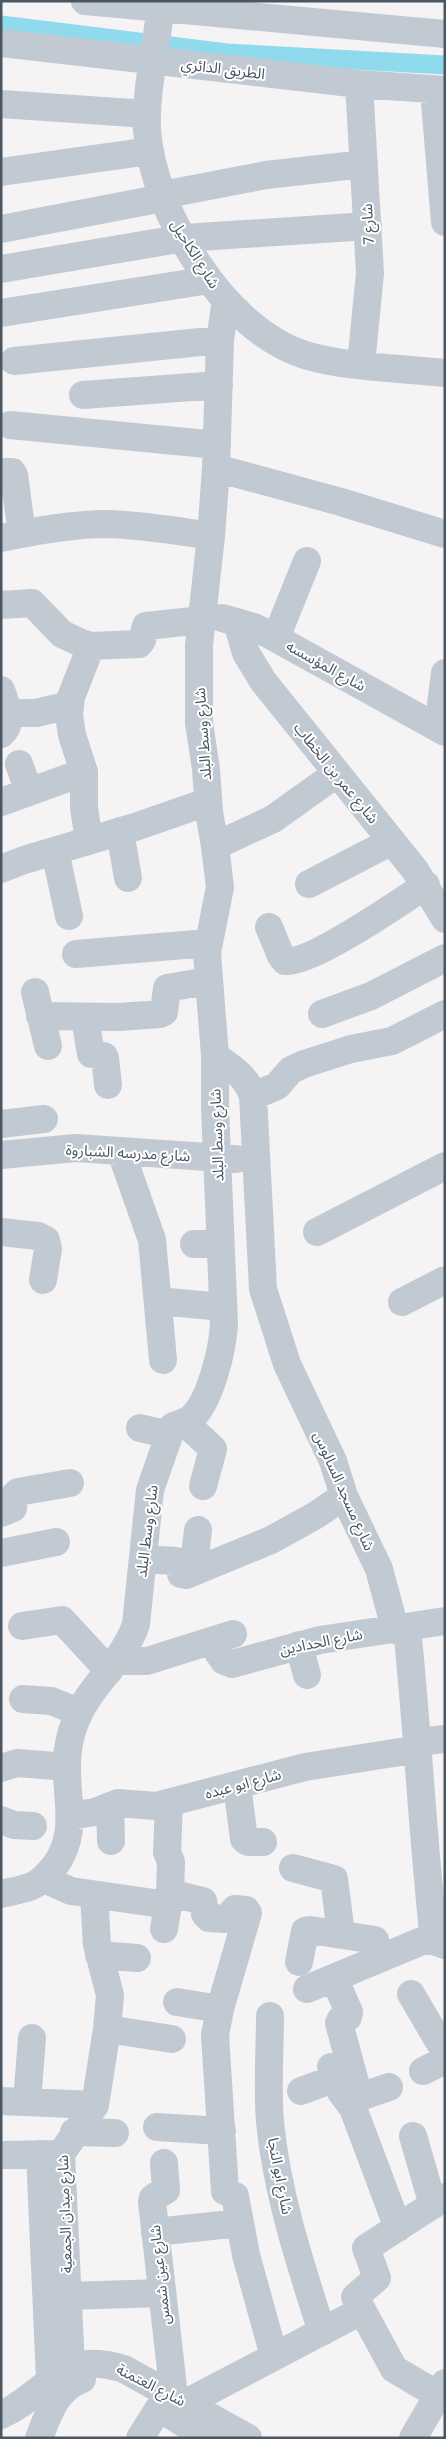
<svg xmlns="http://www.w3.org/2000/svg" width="446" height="2439" font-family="'Golos Text','Noto Sans Arabic',sans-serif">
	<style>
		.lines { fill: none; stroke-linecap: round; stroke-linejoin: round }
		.canal { stroke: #90daee; stroke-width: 19 }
		.minor { stroke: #c1cad2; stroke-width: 28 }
		.labels { text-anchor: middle; stroke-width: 4; stroke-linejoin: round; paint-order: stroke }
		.street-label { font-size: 15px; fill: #4a5661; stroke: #fff }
	</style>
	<rect width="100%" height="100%" fill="#f5f3f3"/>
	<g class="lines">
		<path class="canal" d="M1,25l226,28 218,12"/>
		<path class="minor" d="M85,1l360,33
			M161,1c-3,43 -16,86 -14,129 6,82 77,200 158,225 43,13 96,13 140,18
			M1,43l358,41 86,6
			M359,84l11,189 -9,91
			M434,90l11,132
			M1,104l146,10
			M1,172l149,-21
			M162,195l104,-20 98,-11
			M1,229l162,-31
			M1,269l183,-31 184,-12
			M1,313l208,-33
			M14,361l206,-21
			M83,395l136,-10
			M10,425l207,20
			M216,468l125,34 104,32
			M1,472h11l2,3 8,59
			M1,538c35,-7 71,-14 107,-14 35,1 69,7 103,12
			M1,605l31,-2 30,31 19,9 10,3 48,-2 3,-4 4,-14 56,-6
			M222,618l32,9 16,8 175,97
			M237,622l9,31 17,28 152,189 30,49
			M276,638l31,-77
			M1,690c5,15 14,32 0,44
			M8,713h28l34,-8
			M438,728l7,-55
			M19,764l10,28
			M1,802l83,-30
			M120,831l8,47
			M89,841l-5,-33v-36l-12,-37 -3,-20 2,-18 20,-51
			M215,846l58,-27 63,-45
			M55,851l14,65
			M1,869l23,-9 111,-33 72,-25
			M309,884l83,-43
			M269,927l12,29 4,5c24,4 117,-60 141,-76
			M76,954l132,-11
			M35,992l13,54
			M322,1014l49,-18 74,-38
			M40,1016l79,1 41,-3 4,-2 3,-24 41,-7
			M85,1018l6,36 13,2 1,2 3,27
			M215,1056c17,12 31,20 38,40l10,193 24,75 46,97 11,35 35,73 15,56 3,4 11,9c10,101 15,202 26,303
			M253,1096l24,-10 14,-16 13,-6 47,-15 41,-8 53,-27
			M1,1124l43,-5
			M121,1152l31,88 11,120
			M1,1155l75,-7 160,11
			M1,1232l37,4 8,4 2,9 -5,31
			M317,1232l128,-66
			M194,1244h26
			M158,1301l65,6
			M402,1302l43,-22
			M184,1422l29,27 -10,37
			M140,1428l29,7
			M1,1513l12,-5 1,-12 4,-4 52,-9
			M1,1553l55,-11
			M143,1559l33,2 3,4 2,9 5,1 85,-35 45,-25 28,-19
			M193,1572l5,-42
			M22,1626l40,-6 47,51
			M210,1641l14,20 8,3 88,-24 125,-19
			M299,1645l8,30
			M117,1661h30l86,-27
			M23,1699l28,2 28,11
			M418,1742l27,-3
			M1,1768l16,-5 50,4
			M237,1785l7,54 4,3h15
			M169,1804l-2,48 4,10 -1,31 33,8 2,13 4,4 17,1 9,-10 11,1 2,3 -28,96 -5,26 10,156 10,5 11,59 28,101
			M110,1806l1,35
			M70,1816l25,-4 23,-9 38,3 149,-39 114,-18
			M1,1820l13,5 19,1
			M293,1868l41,11 7,55
			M44,1879l27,12 97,14
			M1,1894c11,-3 23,-4 33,-9 8,-4 14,-11 20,-18 25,-33 12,-65 13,-102 0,-15 3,-31 9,-45 14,-35 48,-59 60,-96l14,-134 22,-63c5,-4 12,-3 17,-7 21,-15 34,-72 35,-97l-9,-215v-52l-8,-103 13,-66 -5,-41 -6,-34 -3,-43 -7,-46v-78l12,-109 5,-68 4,-128 6,-40
			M164,1929l6,-36
			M99,1955l38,3
			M299,1962l6,-31 5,-1 65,10 3,19
			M334,1978l15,34 -1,5 -7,2 -2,4 20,74
			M307,1989l115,-48h12l11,4
			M411,1994l34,58
			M177,2002l43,7
			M270,2016c0,35 -3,71 0,106 7,72 30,141 52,210
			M107,2029l65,10
			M331,2067l10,25 12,16 45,120
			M423,2071l22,-11
			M301,2091l35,-13
			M1,2101l94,4
			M348,2101l41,-14
			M27,2102l5,-64
			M157,2127l65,4
			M74,2132l41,1
			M413,2136l20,69
			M40,2154l10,225
			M1,2155l56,-1
			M164,2163l2,27 -13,8 -1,4 22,194
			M155,2232l85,-9
			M67,2296l95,-3
			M71,2367l-10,-213 34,-49 12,-76 3,-34 -13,-50 -3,-50
			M438,2395l-44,-26 -39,-72 22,-19 -11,-30 79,-51
			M166,2412l41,26
			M1,2415c49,-22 59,-67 123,-46l124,69
			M177,2415l9,-12 175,-92
			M39,2438c10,-25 16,-48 43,-59
			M140,2438l19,-30
			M413,2438l32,-55"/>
	</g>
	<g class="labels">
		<g class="street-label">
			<text transform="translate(223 69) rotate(7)" y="5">الطريق الدائري</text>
			<text transform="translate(368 224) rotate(-93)" y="5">شارع 7</text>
			<text transform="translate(195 254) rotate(58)" y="5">شارع الكاحيل</text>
			<text transform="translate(326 666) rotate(29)" y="5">شارع المؤسسه</text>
			<text transform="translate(203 734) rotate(-94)" y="5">شارع وسط البلد</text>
			<text transform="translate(336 773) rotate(51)" y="5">شارع عمر بن الخطاب</text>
			<text transform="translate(217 1135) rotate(-92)" y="5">شارع وسط البلد</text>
			<text transform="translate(128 1153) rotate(3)" y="5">شارع مدرسه الشباروة</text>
			<text transform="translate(344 1491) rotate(66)" y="5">شارع مسجد السالوس</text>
			<text transform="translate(147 1531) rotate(-83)" y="5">شارع وسط البلد</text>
			<text transform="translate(321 1642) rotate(-11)" y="5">شارع الحدادين</text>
			<text transform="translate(243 1784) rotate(-15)" y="5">شارع ابو عبده</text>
			<text transform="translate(280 2176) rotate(79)" y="5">شارع ابو النجا</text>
			<text transform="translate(65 2214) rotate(-92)" y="5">شارع ميدان الجمعية</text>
			<text transform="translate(160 2275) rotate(-96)" y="5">شارع عين شمس</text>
			<text transform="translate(151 2385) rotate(27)" y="5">شارع العتمنة</text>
		</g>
	</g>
	<rect width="446" height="2439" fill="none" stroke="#4a5661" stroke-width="5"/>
</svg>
